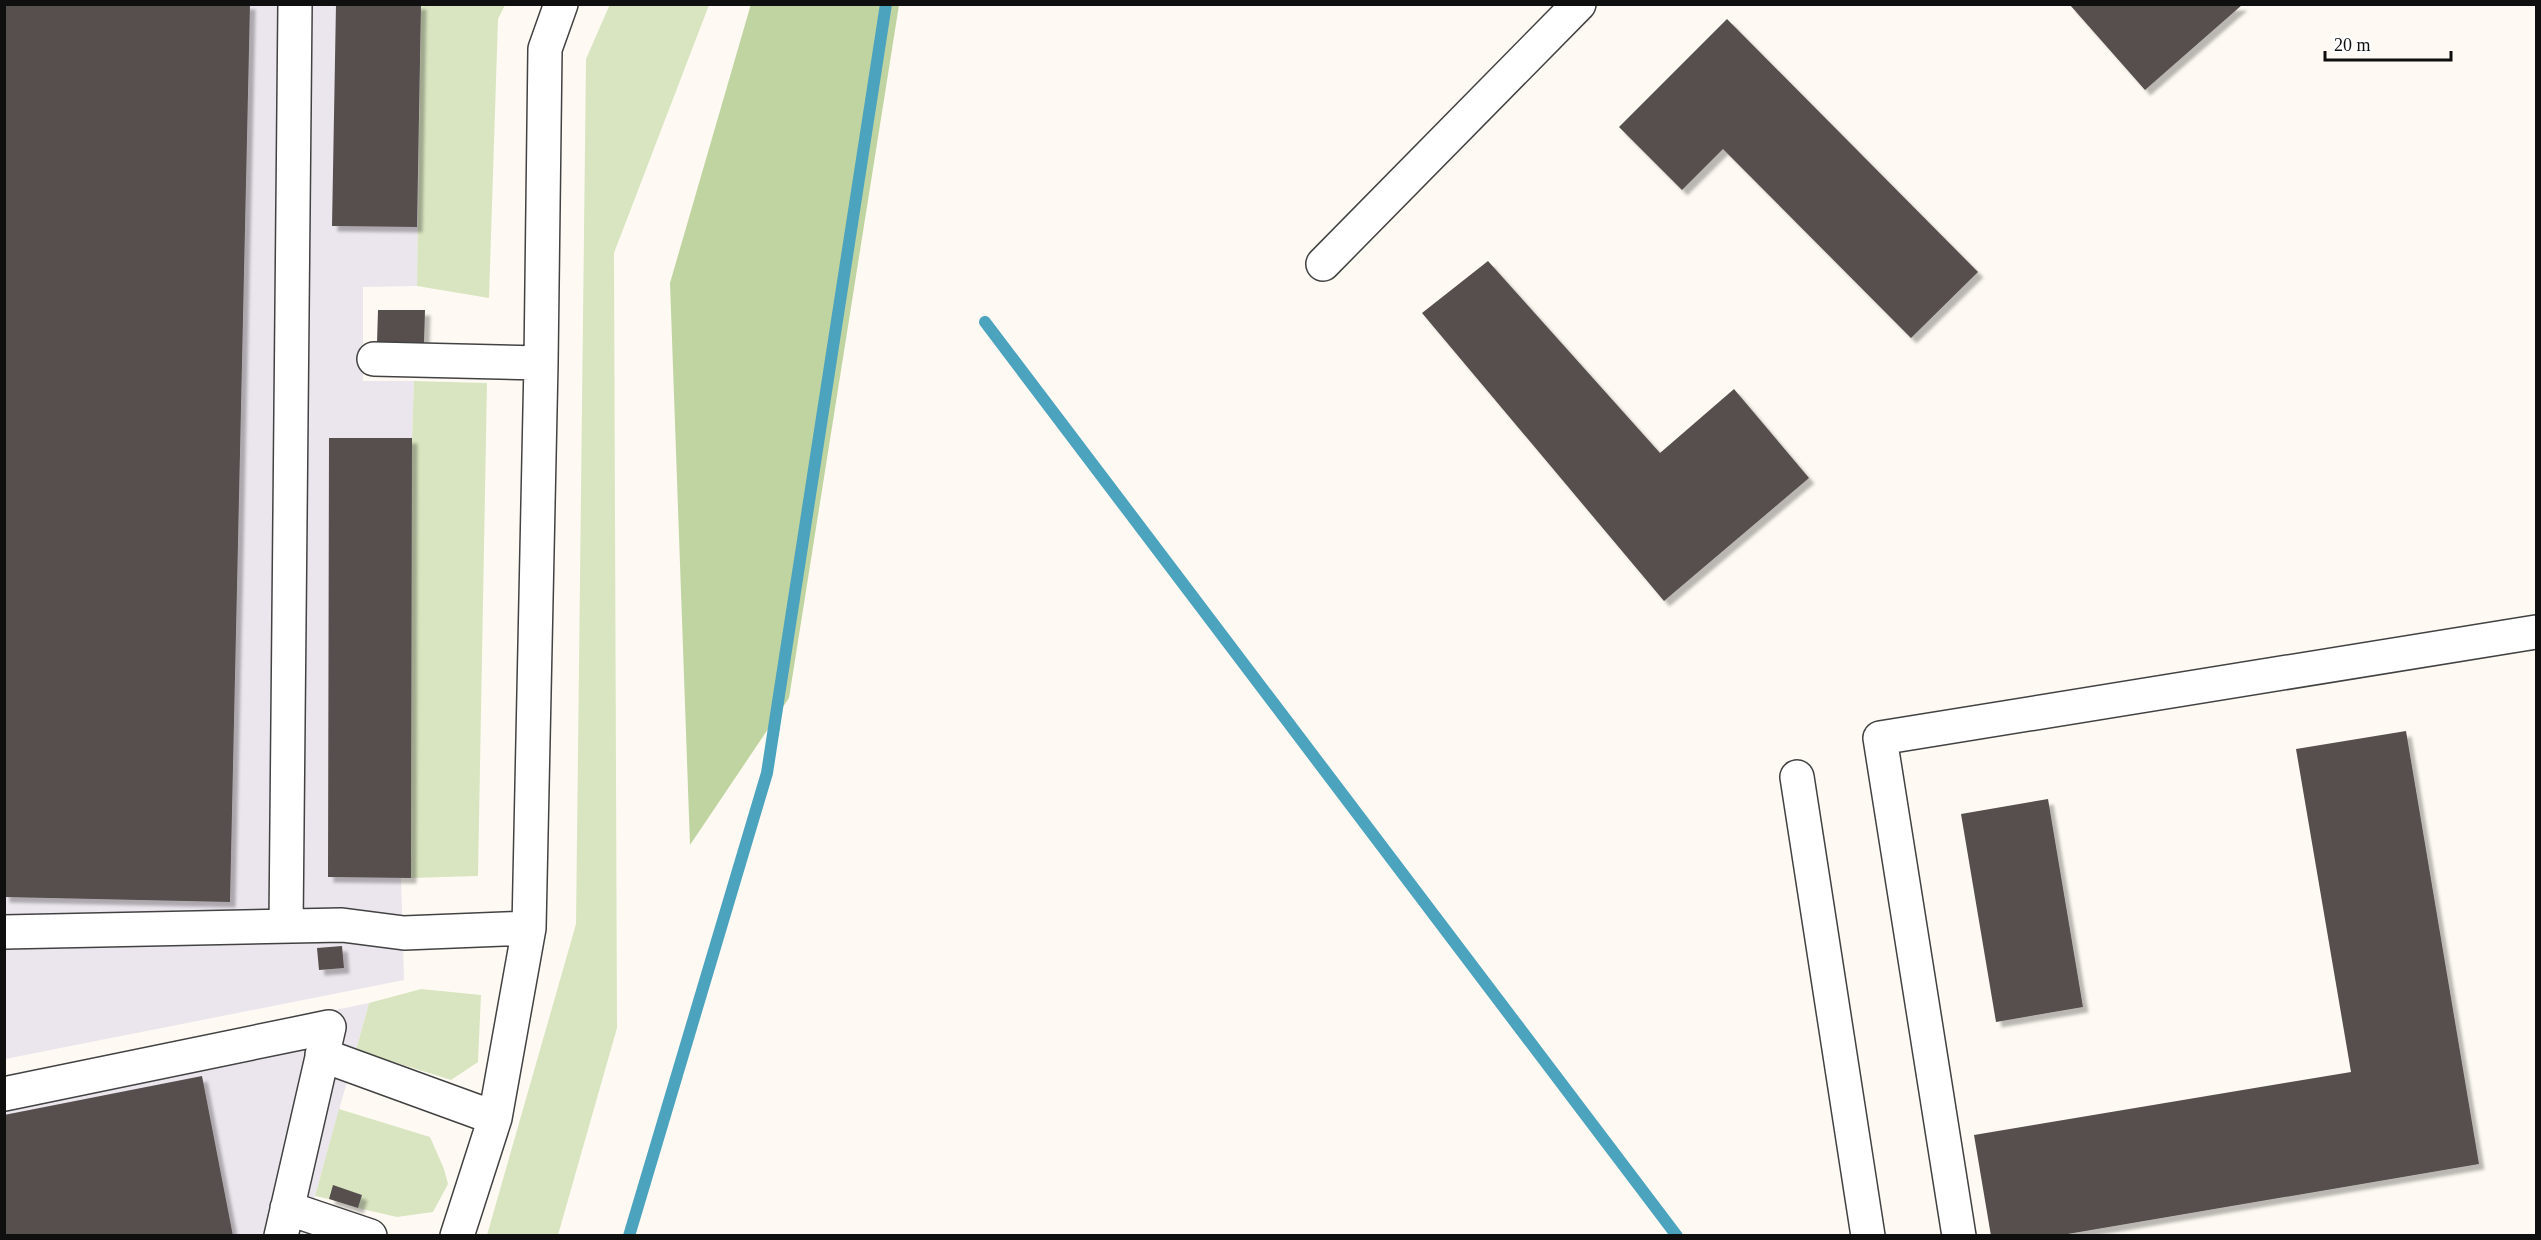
<svg xmlns="http://www.w3.org/2000/svg" width="2541" height="1240" font-family="'Times New Roman',serif">
	<style>
		.industrial { fill: #ebe5ed }
		.green { fill: #d9e5c0 }
		.forest { fill: #c0d4a1 }
		.lines { fill: none; stroke-linecap: round; stroke-linejoin: round }
		.stream { stroke: #4ca3be; stroke-width: 12 }
		.building { fill: #574f4d; filter: url(#shadow) }
		.minor-casing { stroke: #424242; stroke-width: 36 }
		.minor { stroke: #fff; stroke-width: 33 }
	</style>
	<defs>
		<filter id="shadow"><feDropShadow dx="5.5" dy="5.5" stdDeviation="1.5" flood-color="#0004"/></filter>
	</defs>
	<rect width="100%" height="100%" fill="#fefaf3"/>
	<path class="industrial" d="M5,5h416l-4,281 -54,1v94h51l-2,57 -1,440h-10l3,102 -399,79z
		M369,1003l-65,232h-299l-1,-156z"/>
	<path class="green" d="M610,4l99,1 -95,248 3,775 -59,207h-71l89,-311 10,-865z
		M421,5h84l-7,14 -9,279 -72,-12z
		M414,381l73,2 -9,493 -67,2 1,-440z
		M421,989l60,6 -3,67 -27,18 -95,-30 13,-47z
		M339,1109l91,28 14,32 4,15 -15,28 -36,5 -39,-9 4,-13 -29,-9 -4,13 -14,-3z"/>
	<path class="forest" d="M751,4l148,1 -110,693 -99,147 -20,-562z"/>
	<g class="lines">
		<path class="stream" d="M985,322l692,914
			M629,1236l138,-463 119,-769"/>
	</g>
	<path class="building" d="M4,4h246l-20,898 -226,-5z
		M336,4h85l-4,223 -85,-1z
		M2070,5h172l-97,85z
		M1727,19l251,253 -67,66 -188,-189 -41,41 -63,-63z
		M1488,261l172,192 74,-64 75,89 -145,123 -242,-288z
		M378,310h47l-1,34 -47,-1z
		M329,438h83l-1,440 -83,-1z
		M2406,731l73,433 -423,72h-65l-17,-101 377,-63 -55,-323z
		M2048,799l35,208 -87,15 -35,-208z
		M342,946l2,22 -25,2 -2,-22z
		M202,1076l31,160h-229v-121z
		M333,1185l29,10 -4,13 -29,-9z"/>
	<g class="lines">
		<g class="minor-casing">
			<path id="minor" d="M1323,264l256,-260
				M374,359l167,4
				M1797,777l71,459
				M286,926l9,-922
				M4,932l338,-7 62,8 125,-5
				M322,1055l173,63
				M4,1094l325,-67 -48,209
				M287,1208l83,28
				M457,1236l38,-118 34,-190 12,-565 4,-314 16,-45
				M1959,1236l-79,-498 656,-106"/>
		</g>
		<use href="#minor" class="minor"/>
	</g>
	<rect width="2541" height="1240" fill="none" stroke="#0f0f0f" stroke-width="12"/>
	<path d="M2325 51v9h126v-9" fill="none" stroke="#0f0f0f" stroke-width="3"/>
	<text x="2334" y="51" font-size="18" fill="#0f0f0f" stroke="#ffffff" stroke-width="4.5" paint-order="stroke">20 m</text>
</svg>
